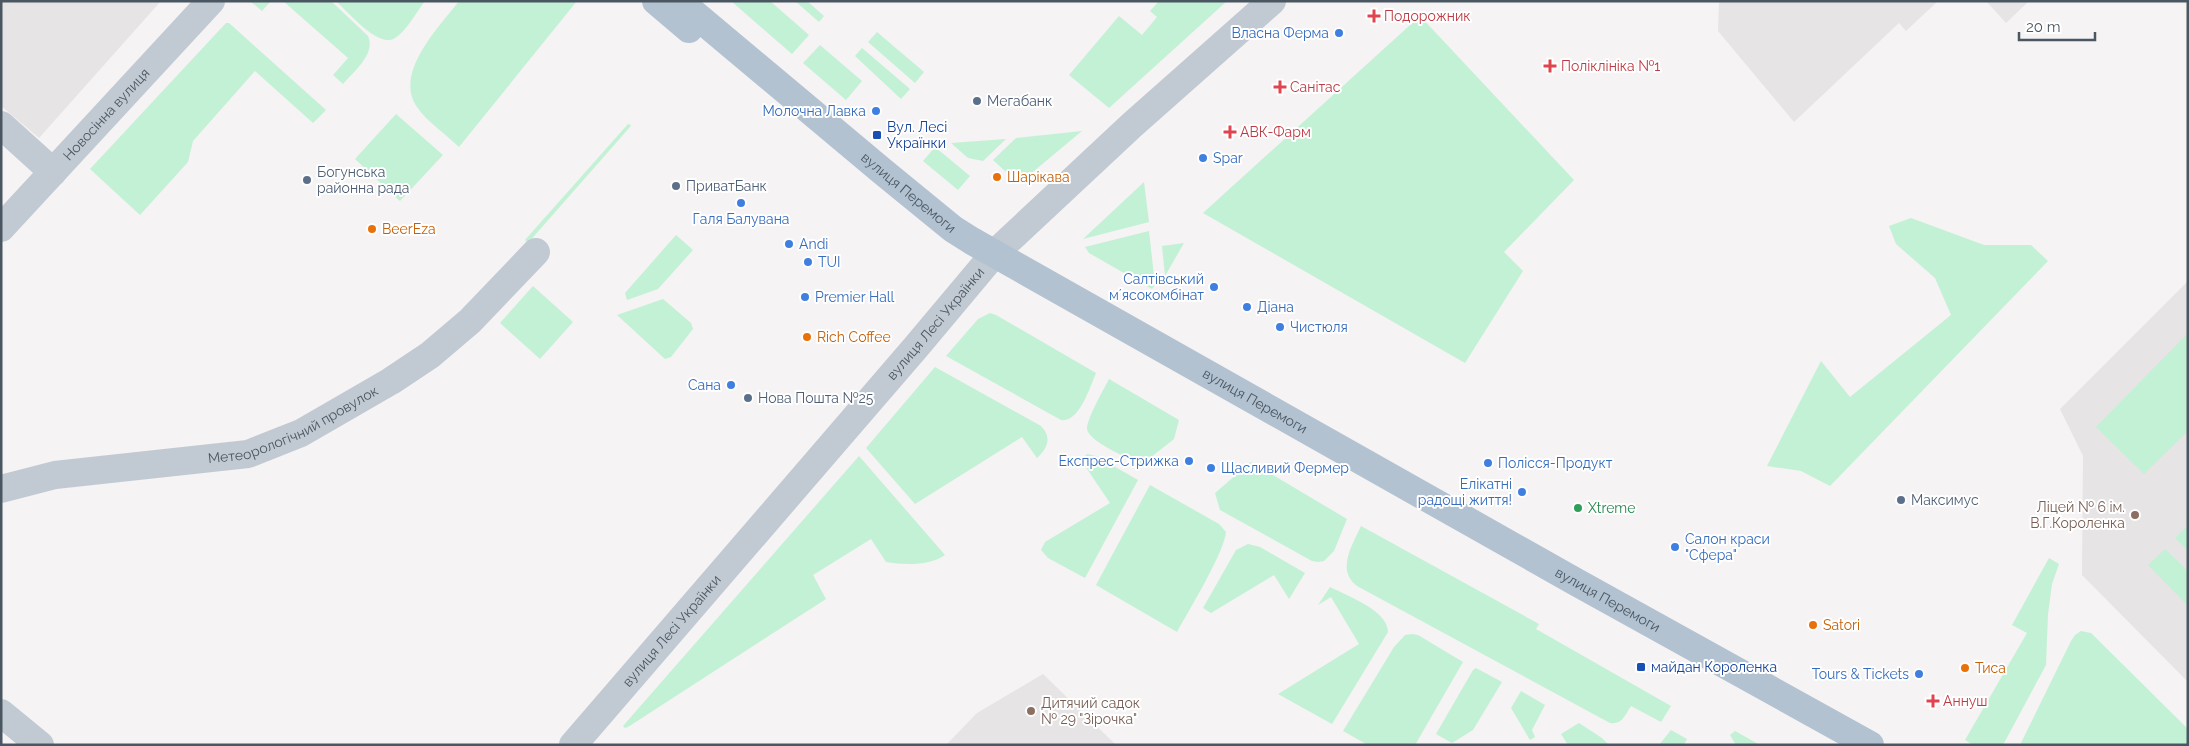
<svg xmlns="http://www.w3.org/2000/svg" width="2189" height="746" font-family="Raleway,sans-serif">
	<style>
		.education { fill: #e6e4e5 }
		.green { fill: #c3f1d5 }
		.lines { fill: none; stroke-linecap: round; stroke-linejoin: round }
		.minor { stroke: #c1cad2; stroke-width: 28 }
		.tertiary { stroke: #c1cad2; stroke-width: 28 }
		.primary { stroke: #b3c2d1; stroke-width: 28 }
		.health-dot { fill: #e0444e; stroke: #fff; stroke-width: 2 }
		.shop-dot { fill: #3f7fe0; stroke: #fff; stroke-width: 2 }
		.service-dot { fill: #5c6f8a; stroke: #fff; stroke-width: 2 }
		.transit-dot { fill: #1a4fb4; stroke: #fff; stroke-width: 2 }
		.food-dot { fill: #e8710a; stroke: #fff; stroke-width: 2 }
		.leisure-dot { fill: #2e9e5b; stroke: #fff; stroke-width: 2 }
		.education-dot { fill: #8d6e63; stroke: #fff; stroke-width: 2 }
		.labels { text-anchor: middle; stroke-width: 4; stroke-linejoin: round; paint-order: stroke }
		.health-label { font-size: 14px; fill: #be3a42; stroke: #fff; text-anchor: start }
		.shop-label { font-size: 14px; fill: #366cbe; stroke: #fff; text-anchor: start }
		.service-label { font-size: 14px; fill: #4e5e75; stroke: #fff; text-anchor: start }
		.street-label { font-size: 14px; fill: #4a5661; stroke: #fff }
		.transit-label { font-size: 14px; fill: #164399; stroke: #fff; text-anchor: start }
		.food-label { font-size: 14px; fill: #c56008; stroke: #fff; text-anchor: start }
		.education-label { font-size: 14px; fill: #785e54; stroke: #fff; text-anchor: end }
		.leisure-label { font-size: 14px; fill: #27864d; stroke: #fff; text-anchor: start }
	</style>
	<rect width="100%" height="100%" fill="#f5f3f3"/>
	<path class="education" d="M1,1h160l-122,137 -38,-32z
		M1719,1h219l-32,30 -7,-8 -105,99 -76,-91z
		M1986,1h43l-23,22z
		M2188,281v401l-106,-107 1,-119 -23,-47z
		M1043,674l73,71h-170l31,-32z"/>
	<path class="green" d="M250,1h21l-9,10z
		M283,1h48l37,35c8,18 -14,35 -25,48l-10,-9 15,-17z
		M336,1h89c-9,11 -18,30 -30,37 -16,11 -47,-26 -59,-37z
		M459,1h118l-118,146c-13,-13 -32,-25 -42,-40 -24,-34 23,-81 42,-106z
		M731,1h39l39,34 -17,19z
		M795,1h12l17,15 -5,6z
		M1159,1h68l-118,107 -40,-33 50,-59 23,19 15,-18 -7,-6z
		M1420,16l154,164 -70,72 19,19 -58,92 -262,-150z
		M226,23h3l97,87 -13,13 -58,-52 -62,70 -5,21 -48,53 -50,-46z
		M877,32l47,40 -9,11 -47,-41z
		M820,45l42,36 -16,19 -43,-37z
		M862,48l48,41 -9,10 -46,-43z
		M396,114l47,41 -43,46 -45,-42z
		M628,124l3,1 -1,2 -102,116 -3,-3z
		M1082,131l-60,50h-6l-23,-21 23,-22z
		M1006,139l-23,22 -15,-3 -17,-15z
		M935,147l35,29 -12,14 -35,-29z
		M1144,182l5,40 -66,17z
		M1911,218l73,27h47l17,16 -218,225 -29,-15 -34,-5 54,-105 29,36 101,-82 -16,-37 -39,-34 -7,-18z
		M1149,231l6,54 -3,4 -63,-36 -4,-6z
		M676,235l17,15 -35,39 -31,11 -2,-7z
		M1184,243l-19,33 -3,-30z
		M533,286l40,36 -33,37 -40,-36z
		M663,299l28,24 2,6 -22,28 -6,2 -48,-44z
		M990,313l6,2 100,58c-6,14 -17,50 -35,47l-115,-64 32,-37z
		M2188,333v98l-44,43 -48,-47z
		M935,367l106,59c11,11 7,22 -4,32l-15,-21 -107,67 -49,-56z
		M1109,379l70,41 -5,19 -33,26c-12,-7 -52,-23 -54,-36 0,-11 17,-40 22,-50z
		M1087,454l9,2 42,24 -53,98 -37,-20 -7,-8 4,-8 65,-39 -29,-43z
		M859,456l86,99c-15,11 -41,10 -59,7l-15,-23 -58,36 13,24 -198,128 -3,1 -2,-2z
		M1251,462l96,57 -13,32 -10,10 -6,1 -6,-1 -92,-51 -5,-17z
		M1150,485l69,39 7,8c-2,21 -37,78 -49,100l-81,-47z
		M2188,525v26l-13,-13z
		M1361,526l178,98 -3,5 135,77 -10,16 -30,-16c-6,9 -9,19 -21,17l-253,-137c-21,-16 -5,-40 4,-60z
		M1248,544l12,3 45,26 -16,26 -15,-24 -63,38 -8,-5 33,-58z
		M2165,549l23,22v35l-40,-41z
		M2049,558l10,6 -7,20 -4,30 -2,51 -43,80h-30l-8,-5 62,-107 -15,-8z
		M1330,587c17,9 58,23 58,45l-56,92 -54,-30 81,-50 -28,-47 -13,8z
		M2081,631l10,2 97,96v16h-168l51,-104 4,-6z
		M1412,634l6,1 45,27 -48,83h-47l-25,-14 51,-84 11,-12z
		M1476,668l26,14 -29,48 -21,13 -16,-9 37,-64z
		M1521,691l24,14 -13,25 3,7 -5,3 -19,-32z
		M1579,723l23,15 7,7h-41l-7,-11z
		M1671,730l16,9 -3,6h-25z
		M1735,731l25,14h-24l-6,-10z"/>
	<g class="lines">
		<g class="minor">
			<path d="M1,125l52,47"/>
			<path id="s1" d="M1,489l54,-14 193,-21 53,-21 90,-52 39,-26 40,-34 66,-69"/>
			<path d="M1,713l39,32"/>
			<path id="s2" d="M573,745l343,-398 78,-93 138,-129 140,-124"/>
		</g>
		<path class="tertiary" id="s3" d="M1,228l210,-227"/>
		<g class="primary">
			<path d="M656,1l33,28"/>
			<path id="s4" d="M679,1l203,170 71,58 19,12 604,341 294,163"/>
		</g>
	</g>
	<g class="health-dot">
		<path d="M1371.5 8.5h5v5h5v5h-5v5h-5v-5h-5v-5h5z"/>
		<path d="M1547.5 58.5h5v5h5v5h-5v5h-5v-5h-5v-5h5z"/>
		<path d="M1277.5 79.5h5v5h5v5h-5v5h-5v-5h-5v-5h5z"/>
		<path d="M1227.5 124.5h5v5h5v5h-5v5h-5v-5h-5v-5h5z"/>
		<path d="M1930.5 693.5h5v5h5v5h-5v5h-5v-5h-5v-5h5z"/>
	</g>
	<g class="shop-dot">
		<circle cx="1339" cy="33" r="5"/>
		<circle cx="876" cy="111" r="5"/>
		<circle cx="1203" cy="158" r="5"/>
		<circle cx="741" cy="203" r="5"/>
		<circle cx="789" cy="244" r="5"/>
		<circle cx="808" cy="262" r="5"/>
		<circle cx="1214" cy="287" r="5"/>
		<circle cx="805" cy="297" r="5"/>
		<circle cx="1247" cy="307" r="5"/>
		<circle cx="1280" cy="327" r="5"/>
		<circle cx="731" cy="385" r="5"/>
		<circle cx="1189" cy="461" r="5"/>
		<circle cx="1488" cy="463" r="5"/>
		<circle cx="1211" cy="468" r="5"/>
		<circle cx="1522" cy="492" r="5"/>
		<circle cx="1675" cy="547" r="5"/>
		<circle cx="1919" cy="674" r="5"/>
	</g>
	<g class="service-dot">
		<circle cx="977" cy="101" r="5"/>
		<circle cx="307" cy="180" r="5"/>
		<circle cx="676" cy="186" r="5"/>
		<circle cx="748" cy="398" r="5"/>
		<circle cx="1901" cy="500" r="5"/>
	</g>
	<g class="transit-dot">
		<rect x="872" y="130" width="10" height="10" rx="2.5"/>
		<rect x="1636" y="662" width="10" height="10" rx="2.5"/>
	</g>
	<g class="food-dot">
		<circle cx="997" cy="177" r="5"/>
		<circle cx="372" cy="229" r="5"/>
		<circle cx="807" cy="337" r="5"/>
		<circle cx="1813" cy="625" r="5"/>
		<circle cx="1965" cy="668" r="5"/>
	</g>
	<circle class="leisure-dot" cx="1578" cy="508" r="5"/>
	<g class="education-dot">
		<circle cx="2135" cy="515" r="5"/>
		<circle cx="1031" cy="711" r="5"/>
	</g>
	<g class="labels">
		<g class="health-label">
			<text x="1384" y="21">Подорожник</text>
			<text x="1561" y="71">Поліклініка №1</text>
			<text x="1290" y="92">Санітас</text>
			<text x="1240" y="137">АВК-Фарм</text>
			<text x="1943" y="706">Аннуш</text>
		</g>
		<g class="shop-label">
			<text x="1329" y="38" text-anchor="end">Власна Ферма</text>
			<text x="866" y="116" text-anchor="end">Молочна Лавка</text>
			<text x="1213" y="163">Spar</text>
			<text x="741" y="224" text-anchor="middle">Галя Балувана</text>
			<text x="799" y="249">Andi</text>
			<text x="818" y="267">TUI</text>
			<text x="1204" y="284" text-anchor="end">Салтівський<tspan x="1204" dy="16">мʼясокомбінат</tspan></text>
			<text x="815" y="302">Premier Hall</text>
			<text x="1257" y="312">Діана</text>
			<text x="1290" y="332">Чистюля</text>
			<text x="721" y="390" text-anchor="end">Сана</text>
			<text x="1179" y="466" text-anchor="end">Експрес-Стрижка</text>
			<text x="1498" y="468">Полісся-Продукт</text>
			<text x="1221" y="473">Щасливий Фермер</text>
			<text x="1512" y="489" text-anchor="end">Елікатні<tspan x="1512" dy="16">радощі життя!</tspan></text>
			<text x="1685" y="544">Салон краси<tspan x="1685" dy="16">"Сфера"</tspan></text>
			<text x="1909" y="679" text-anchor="end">Tours &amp; Tickets</text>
		</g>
		<g class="service-label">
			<text x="987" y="106">Мегабанк</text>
			<text x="317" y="177">Богунська<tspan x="317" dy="16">районна рада</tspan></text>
			<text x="686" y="191">ПриватБанк</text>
			<text x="758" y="403">Нова Пошта №25</text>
			<text x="1911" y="505">Максимус</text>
		</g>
		<g class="street-label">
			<text dy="5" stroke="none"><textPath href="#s3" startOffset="155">Новосінна вулиця</textPath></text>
			<text dy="5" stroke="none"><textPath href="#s4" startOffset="299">вулиця Перемоги</textPath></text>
			<text dy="5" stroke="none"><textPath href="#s2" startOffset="556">вулиця Лесі Українки</textPath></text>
			<text dy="5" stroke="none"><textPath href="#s4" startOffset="704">вулиця Перемоги</textPath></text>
			<text dy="5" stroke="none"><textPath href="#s1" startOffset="302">Метеорологічний провулок</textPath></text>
			<text dy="5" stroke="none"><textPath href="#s4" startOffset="1109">вулиця Перемоги</textPath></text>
			<text dy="5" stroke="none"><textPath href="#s2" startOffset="151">вулиця Лесі Українки</textPath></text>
		</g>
		<g class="transit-label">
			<text x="887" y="132">Вул. Лесі<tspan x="887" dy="16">Українки</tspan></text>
			<text x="1651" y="672">майдан Короленка</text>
		</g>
		<g class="food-label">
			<text x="1007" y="182">Шарікава</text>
			<text x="382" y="234">BeerЕza</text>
			<text x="817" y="342">Rich Coffee</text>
			<text x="1823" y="630">Satori</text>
			<text x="1975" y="673">Тиса</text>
		</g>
		<g class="education-label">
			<text x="2125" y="512">Ліцей № 6 ім.<tspan x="2125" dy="16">В.Г.Короленка</tspan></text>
			<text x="1041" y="708" text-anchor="start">Дитячий садок<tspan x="1041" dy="16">№ 29 "Зірочка"</tspan></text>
		</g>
		<g class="leisure-label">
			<text x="1588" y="513">Xtreme</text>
		</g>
	</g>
	<rect width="2189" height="746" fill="none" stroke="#4a5661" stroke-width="5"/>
	<path d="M2019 32v8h76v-8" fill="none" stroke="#4a5661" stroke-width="2.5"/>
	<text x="2026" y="32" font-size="15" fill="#4a5661" stroke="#ffffff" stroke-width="4" paint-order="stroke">20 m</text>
</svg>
